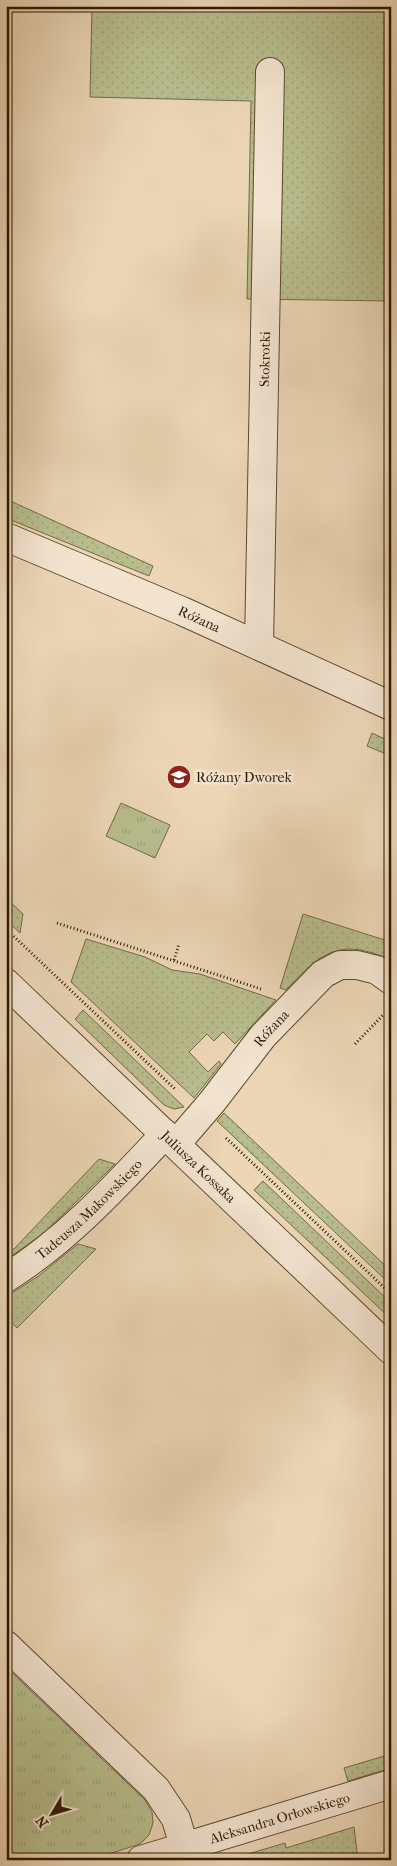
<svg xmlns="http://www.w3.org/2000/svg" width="397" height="1866" font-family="'IM FELL French Canon',serif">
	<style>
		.grass { fill: url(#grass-dots); stroke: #726a47 }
		.park { fill: url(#park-tufts); stroke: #726a47 }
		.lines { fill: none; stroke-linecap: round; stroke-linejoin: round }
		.street-casing { stroke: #5c482e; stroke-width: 30 }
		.path { stroke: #2c1801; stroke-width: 3; stroke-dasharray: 1 2.5; stroke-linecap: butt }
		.street { stroke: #f3e4d0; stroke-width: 28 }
		.labels { text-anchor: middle; stroke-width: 5; stroke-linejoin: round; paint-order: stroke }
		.street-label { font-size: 14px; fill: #2c1801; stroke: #f3e4d0 }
		.poi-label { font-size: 14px; fill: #2c1801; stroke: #f3e4d0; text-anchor: start }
	</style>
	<defs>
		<pattern id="grass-dots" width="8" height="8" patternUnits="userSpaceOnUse" patternTransform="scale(1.25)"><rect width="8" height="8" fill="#b8bd8d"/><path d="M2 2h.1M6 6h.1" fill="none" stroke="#9ea278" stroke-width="1.8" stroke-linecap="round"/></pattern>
		<pattern id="park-tufts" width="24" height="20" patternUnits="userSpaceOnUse" patternTransform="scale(1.25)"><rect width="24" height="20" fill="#b8bd8d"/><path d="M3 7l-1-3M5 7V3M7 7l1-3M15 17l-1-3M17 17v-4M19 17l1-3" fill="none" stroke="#9ea278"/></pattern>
	</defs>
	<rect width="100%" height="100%" fill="#ecd6b6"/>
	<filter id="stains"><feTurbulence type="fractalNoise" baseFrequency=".004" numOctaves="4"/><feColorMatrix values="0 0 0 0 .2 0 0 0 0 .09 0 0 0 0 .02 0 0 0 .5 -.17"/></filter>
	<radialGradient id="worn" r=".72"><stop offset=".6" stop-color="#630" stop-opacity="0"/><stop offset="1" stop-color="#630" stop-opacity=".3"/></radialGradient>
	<path class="grass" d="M92,6h299v295l-144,-2 4,-198 -161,-4z
		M6,499l147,67 -4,10 -143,-58z
		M372,733l19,9v14l-24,-10z
		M6,898l17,16 -3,19 -14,-13z
		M303,914l88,28v17c-10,-3 -20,-7 -30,-9 -36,-6 -53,18 -75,40l-6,-2z
		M86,939l59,18 27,13 28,4 76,26 -41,44 -12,-12 -9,9 -7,-7 -18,18 19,20 11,-11 2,3 -27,34 -123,-116z
		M83,1010l101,97 -10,2 -10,-4 -89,-86z
		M224,1113l167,158v14l-174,-164z
		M99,1159l16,5 -70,68 -39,28v-8l8,-3z
		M263,1181l128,122v16l-137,-129z
		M78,1244l18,5 -79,79 -11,-11v-20l34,-22z
		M391,1754v14l-43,13 -4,-13z
		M354,1827l4,33h-130l57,-17 1,5z"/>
	<path class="park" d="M121,803l49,22 -15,33 -49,-22z
		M6,1667l139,133 7,12 1,11 -4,12 -9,9 -50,16h-84z"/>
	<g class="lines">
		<g class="street-casing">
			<g id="street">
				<path id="s1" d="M6,537l176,74 209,95"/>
				<path id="s2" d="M259,645l11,-573"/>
				<path id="s3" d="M6,983l385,367"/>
				<path id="s4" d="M176,1144l36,-42 51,-66 60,-62 17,-9h17l20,5 14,10"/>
				<path id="s5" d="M6,1278c61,-38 110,-92 159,-144"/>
				<path d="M6,1645l150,144 20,30 8,27"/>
				<path id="s6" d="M141,1860l250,-76"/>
			</g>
		</g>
		<path class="path" d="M57,923l204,66
			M6,929l170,161
			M174,960l5,-16
			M355,1044l29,-30
			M226,1138l165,156"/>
		<use href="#street" class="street"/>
	</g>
	<defs>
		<g id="school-disc" transform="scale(1.25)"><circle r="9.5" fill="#8f2418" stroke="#f3e4d0"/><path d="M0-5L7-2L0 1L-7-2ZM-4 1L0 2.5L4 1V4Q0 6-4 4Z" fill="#fff"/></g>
	</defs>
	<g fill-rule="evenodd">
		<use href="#school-disc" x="179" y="777"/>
	</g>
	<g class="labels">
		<g class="street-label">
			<text dy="5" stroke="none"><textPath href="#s2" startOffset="286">Stokrotki</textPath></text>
			<text dy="5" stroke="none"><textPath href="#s1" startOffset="210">Różana</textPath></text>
			<text dy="5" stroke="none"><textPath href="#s4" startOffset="150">Różana</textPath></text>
			<text dy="5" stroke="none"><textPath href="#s3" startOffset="266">Juliusza Kossaka</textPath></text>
			<text dy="5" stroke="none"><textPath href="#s5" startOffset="108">Tadeusza Makowskiego</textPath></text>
			<text dy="5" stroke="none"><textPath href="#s6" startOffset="145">Aleksandra Orłowskiego</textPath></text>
		</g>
		<g class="poi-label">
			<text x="196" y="782">Różany Dworek</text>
		</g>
	</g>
	<rect width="397" height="1866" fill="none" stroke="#ecd6b6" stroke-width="25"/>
	<rect x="8" y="8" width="382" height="1851" fill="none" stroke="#2c1801" stroke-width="2.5"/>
	<rect x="12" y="12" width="372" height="1841" fill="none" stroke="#2c1801"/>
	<g transform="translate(52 1814) rotate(232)" stroke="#f3e4d0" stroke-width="4" paint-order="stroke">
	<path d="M0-4L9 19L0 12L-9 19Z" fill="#2c1801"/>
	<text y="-8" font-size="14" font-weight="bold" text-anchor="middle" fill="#2c1801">N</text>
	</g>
	<rect width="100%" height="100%" filter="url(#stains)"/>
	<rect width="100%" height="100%" fill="url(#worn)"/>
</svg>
